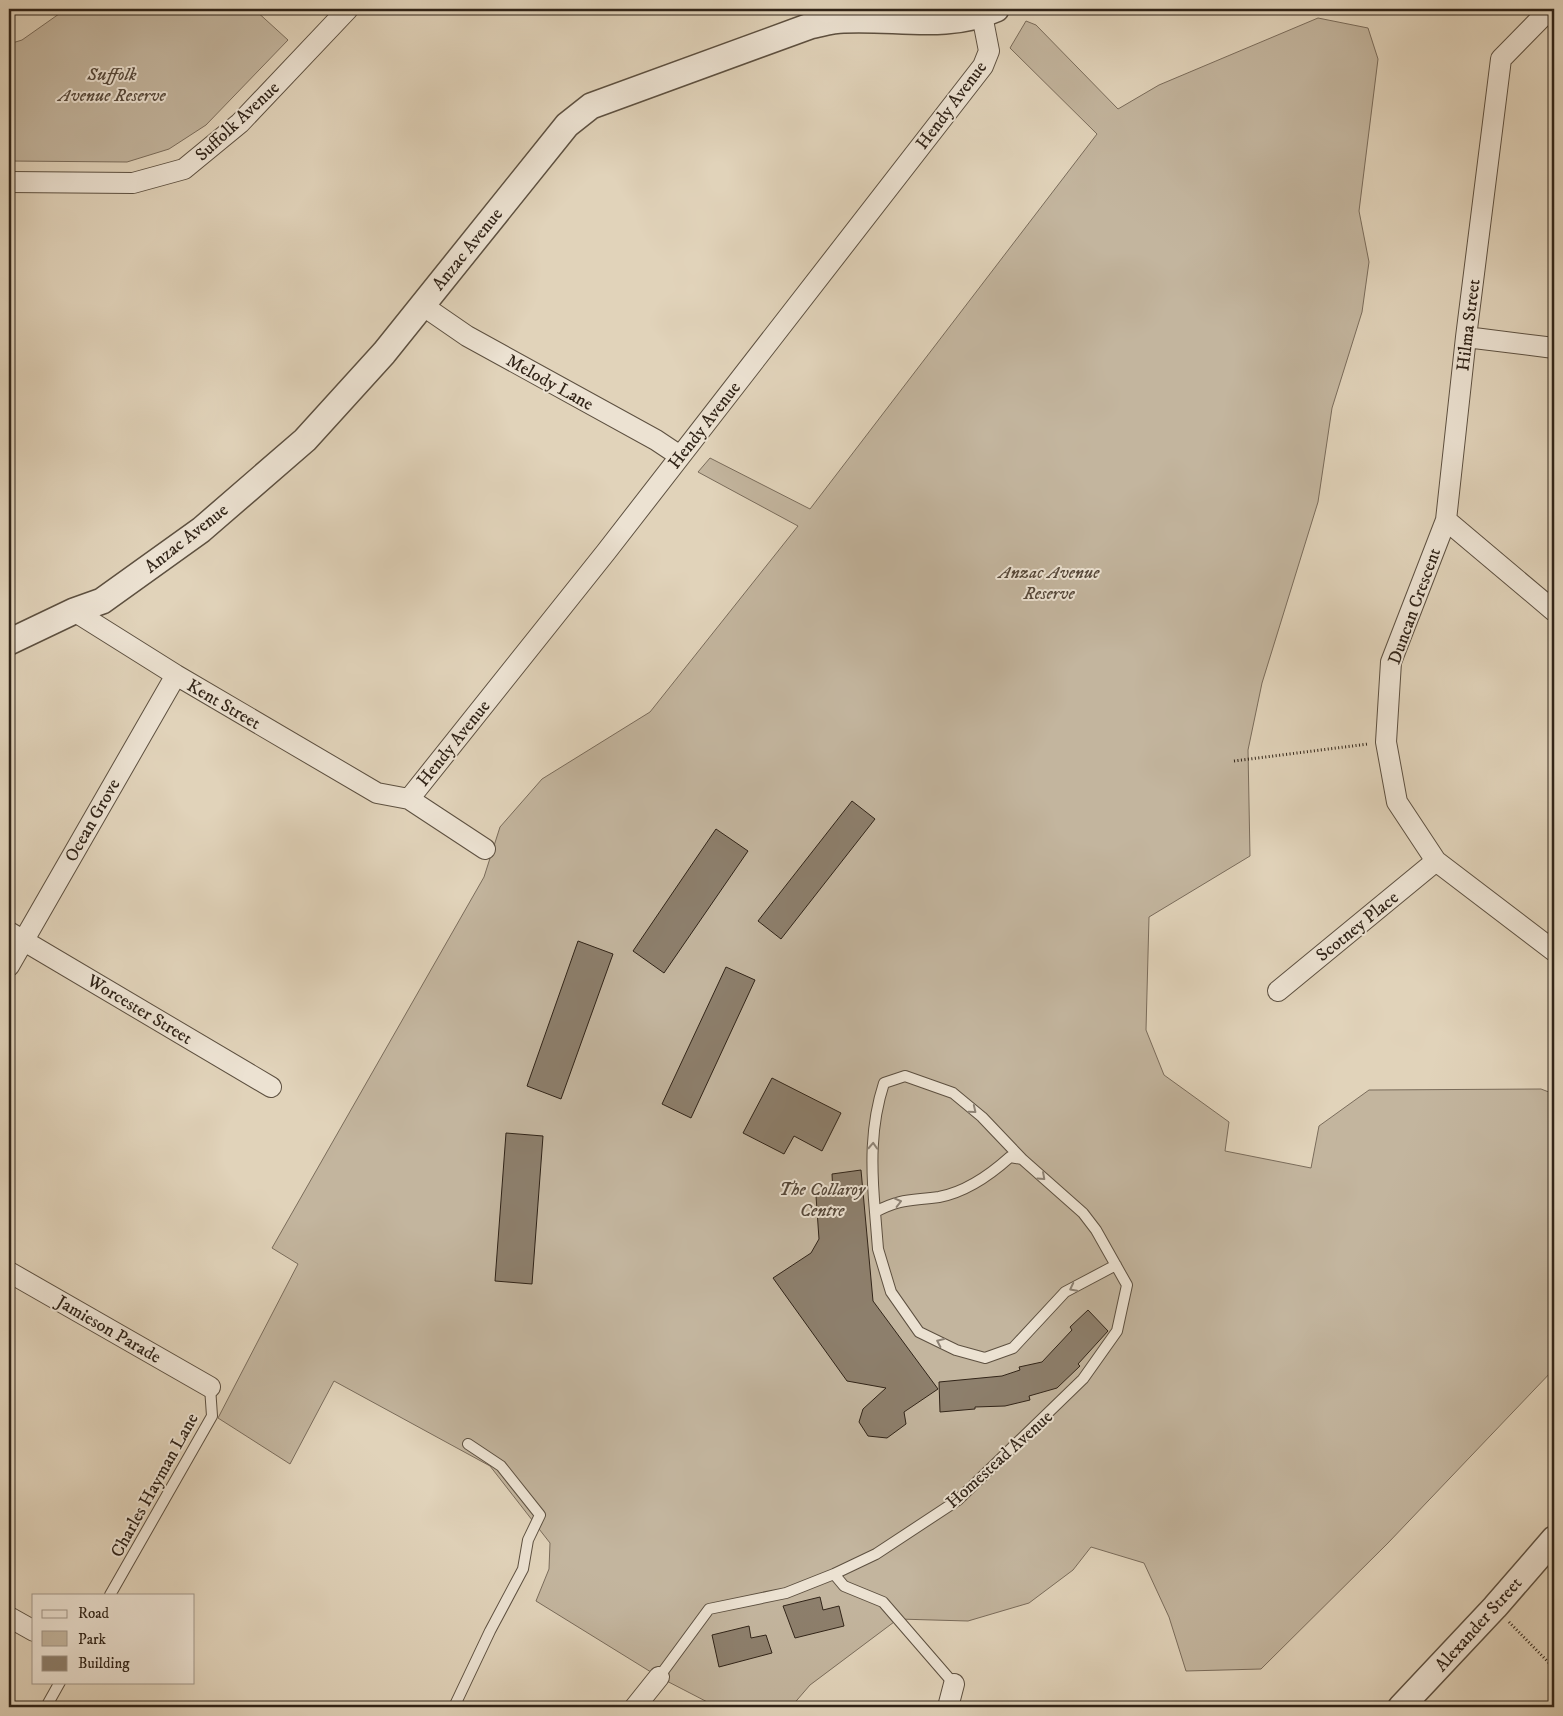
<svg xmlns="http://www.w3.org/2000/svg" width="1563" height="1716" font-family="'IM FELL DW Pica',serif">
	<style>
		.green { fill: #c3b59e; stroke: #7a6c5b }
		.building { fill: #8d7f6c; stroke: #312418 }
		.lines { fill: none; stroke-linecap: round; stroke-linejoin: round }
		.service-casing { stroke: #5d5040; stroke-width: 12 }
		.minor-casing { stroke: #5d5040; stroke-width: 22 }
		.tertiary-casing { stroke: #5d5040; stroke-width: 28 }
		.path { stroke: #312418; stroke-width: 3; stroke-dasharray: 1 2.5; stroke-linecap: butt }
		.service { stroke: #ece2d2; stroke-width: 10 }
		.minor { stroke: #ece2d2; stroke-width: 20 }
		.tertiary { stroke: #ece2d2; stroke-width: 25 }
		.oneway { stroke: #8e8375 }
		.labels { text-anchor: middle; stroke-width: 4; stroke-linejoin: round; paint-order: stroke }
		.park-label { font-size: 18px; font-style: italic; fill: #56483a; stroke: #ece2d2 }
		.street-label { font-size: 18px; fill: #312418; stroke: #ece2d2 }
	</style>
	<rect width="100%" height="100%" fill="#e1d3ba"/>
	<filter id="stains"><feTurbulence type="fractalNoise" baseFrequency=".004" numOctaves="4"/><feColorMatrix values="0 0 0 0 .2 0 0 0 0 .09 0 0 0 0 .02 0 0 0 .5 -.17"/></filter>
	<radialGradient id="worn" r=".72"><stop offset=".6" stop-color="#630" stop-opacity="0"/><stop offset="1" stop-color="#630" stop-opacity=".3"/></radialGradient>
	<path class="green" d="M66,9h188l34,31 -82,85 -37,24 -42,13 -118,-1v-117l13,-4z
		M1318,18l50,10 10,31 -19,152 10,51 -7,50 -30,96 -14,94 -56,181 -14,67 2,106 -101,61 -3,113 18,45 65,47 -4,29 86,17 8,-42 50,-36 172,-1 13,5v275l-166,174 -127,126 -75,2 -17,-54 -25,-54 -53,-16 -18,23 -44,33 -61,18 -70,-2 -88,66 -19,22h-74l-58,-30 -123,-76 13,-32 1,-26 -60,-77 -156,-85 -44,83 -72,-46 80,-154 -26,-16 212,-371 16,-50 42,-48 108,-67 148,-186 -100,-54 12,-14 100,51 287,-375 -87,-86 16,-27 10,4 82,84 41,-24z"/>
	<path class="building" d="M852,801l23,18 -94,120 -23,-18z
		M716,829l32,22 -84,122 -31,-22z
		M578,941l35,13 -52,145 -34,-13z
		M726,967l29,13 -64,138 -29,-14z
		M772,1078l69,35 -19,38 -28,-15 -10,18 -41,-21z
		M506,1133l37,3 -11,148 -37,-3z
		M861,1170l12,131 65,88 -34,23 2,12 -19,14 -19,-2 -9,-14 4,-13 23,-21 -39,-7 -74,-103 38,-25 8,-14 -3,-43 17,-3 -1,-19z
		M1088,1310l20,21 -30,33 2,2 -23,22 -28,8 1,4 -25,6 -30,1v2l-35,3 -1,-30 63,-6 18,-6 -1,-3 23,-5 30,-32 -2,-3z
		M820,1597l3,13 16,-4 5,20 -49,12 -12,-32z
		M749,1626l2,12 15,-3 6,18 -53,14 -7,-32z"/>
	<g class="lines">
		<g class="service-casing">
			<path id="service" d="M875,1212c-4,-45 -5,-86 9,-129l21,-7 48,17 29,24 40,42
				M834,1574l10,12 39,16 71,82
				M110,1595l102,-179 -2,-29
				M659,1677l50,-68 77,-16 48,-19 42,-20 82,-54 125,-121 34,-48 10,-46 -31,-55 -13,-17 -61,-54 -12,-2c-20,18 -44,35 -71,40 -28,4 -37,1 -64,15l3,37 13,43 28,40 37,18 29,8 28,-10 52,-56 51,-27
				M46,1707l14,-25
				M454,1707l36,-76 33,-62 5,-29 12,-25 -39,-49 -33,-22"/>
		</g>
		<g class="minor-casing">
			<path id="minor" d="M1550,9l-49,50 -35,278 -20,183 108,91
				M9,182l124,1 51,-14 56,-46 108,-114
				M422,305l45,31 189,104 24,16
				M1466,337l88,11
				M1446,520l-55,142 -5,80 11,60 39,59 118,90
				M74,611l102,64 201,118 32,6 197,-247 377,-486 6,-15 -7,-36
				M409,799l76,50
				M9,932l262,155
				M9,966l167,-291
				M1278,991l158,-130
				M9,1272l201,115
				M9,1617l25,14
				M635,1707l24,-30
				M948,1707l6,-23"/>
		</g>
		<g class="tertiary-casing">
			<path id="tertiary" d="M9,642l65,-31 28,-10 99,-71 104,-90 79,-87 183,-228 24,-19 219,-80c11,-2 22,-6 34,-6 51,-3 103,11 152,-11
				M1401,1707l94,-100 59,-68"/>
		</g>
		<path class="path" d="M1234,761l134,-17
			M1509,1622l45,46"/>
		<use href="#service" class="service"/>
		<use href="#minor" class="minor"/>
		<use href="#tertiary" class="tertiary"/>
	</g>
	<defs><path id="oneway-chevron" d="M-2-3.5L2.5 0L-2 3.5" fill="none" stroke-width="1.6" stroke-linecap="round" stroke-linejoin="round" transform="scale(1.25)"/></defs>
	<g class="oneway">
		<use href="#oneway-chevron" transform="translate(973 1110) rotate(39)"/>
		<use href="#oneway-chevron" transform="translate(873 1146) rotate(-87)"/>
		<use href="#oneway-chevron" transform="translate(1042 1177) rotate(42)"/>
		<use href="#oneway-chevron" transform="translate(898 1202) rotate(-14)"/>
		<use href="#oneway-chevron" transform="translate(1073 1288) rotate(153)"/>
		<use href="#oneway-chevron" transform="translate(940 1342) rotate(-155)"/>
	</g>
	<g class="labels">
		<g class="park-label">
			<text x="112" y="80">Suffolk<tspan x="112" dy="21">Avenue Reserve</tspan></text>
			<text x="1049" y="578">Anzac Avenue<tspan x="1049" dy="21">Reserve</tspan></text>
			<text x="822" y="1195">The Collaroy<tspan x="822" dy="21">Centre</tspan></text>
		</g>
		<g class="street-label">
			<text transform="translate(951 105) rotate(-53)" y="6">Hendy Avenue</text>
			<text transform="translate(237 121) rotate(-43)" y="6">Suffolk Avenue</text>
			<text transform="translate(467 249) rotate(-51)" y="6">Anzac Avenue</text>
			<text transform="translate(1468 325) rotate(-83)" y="6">Hilma Street</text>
			<text transform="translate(550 382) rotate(29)" y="6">Melody Lane</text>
			<text transform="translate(704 425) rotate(-52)" y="6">Hendy Avenue</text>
			<text transform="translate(186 538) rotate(-38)" y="6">Anzac Avenue</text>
			<text transform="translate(1414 606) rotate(-70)" y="6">Duncan Crescent</text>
			<text transform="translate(224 704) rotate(30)" y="6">Kent Street</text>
			<text transform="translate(453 743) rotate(-51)" y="6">Hendy Avenue</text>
			<text transform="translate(92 820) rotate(-60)" y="6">Ocean Grove</text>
			<text transform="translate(1357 926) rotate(-39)" y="6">Scotney Place</text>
			<text transform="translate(140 1009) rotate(31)" y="6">Worcester Street</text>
			<text transform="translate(109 1329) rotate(30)" y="6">Jamieson Parade</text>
			<text transform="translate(999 1459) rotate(-42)" y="6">Homestead Avenue</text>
			<text transform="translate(154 1485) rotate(-61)" y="6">Charles Hayman Lane</text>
			<text transform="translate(1478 1624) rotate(-48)" y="6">Alexander Street</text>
		</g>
	</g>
	<rect width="1563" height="1716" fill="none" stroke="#e1d3ba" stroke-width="30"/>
	<rect x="10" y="10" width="1543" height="1696" fill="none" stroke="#312418" stroke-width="2.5"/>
	<rect x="15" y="15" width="1533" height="1686" fill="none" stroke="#312418"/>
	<rect x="32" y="1594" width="162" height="90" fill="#ece2d2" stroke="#a19688"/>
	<rect x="42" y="1610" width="25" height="8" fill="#ece2d2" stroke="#a19688"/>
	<text x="78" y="1618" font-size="15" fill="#312418">Road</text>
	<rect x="42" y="1631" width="25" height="15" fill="#c3b59e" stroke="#a19688"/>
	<text x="78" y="1644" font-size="15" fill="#312418">Park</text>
	<rect x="42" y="1656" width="25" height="15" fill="#8d7f6c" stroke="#a19688"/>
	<text x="78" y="1668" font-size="15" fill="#312418">Building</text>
	<rect width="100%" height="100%" filter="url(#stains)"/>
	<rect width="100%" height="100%" fill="url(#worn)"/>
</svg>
